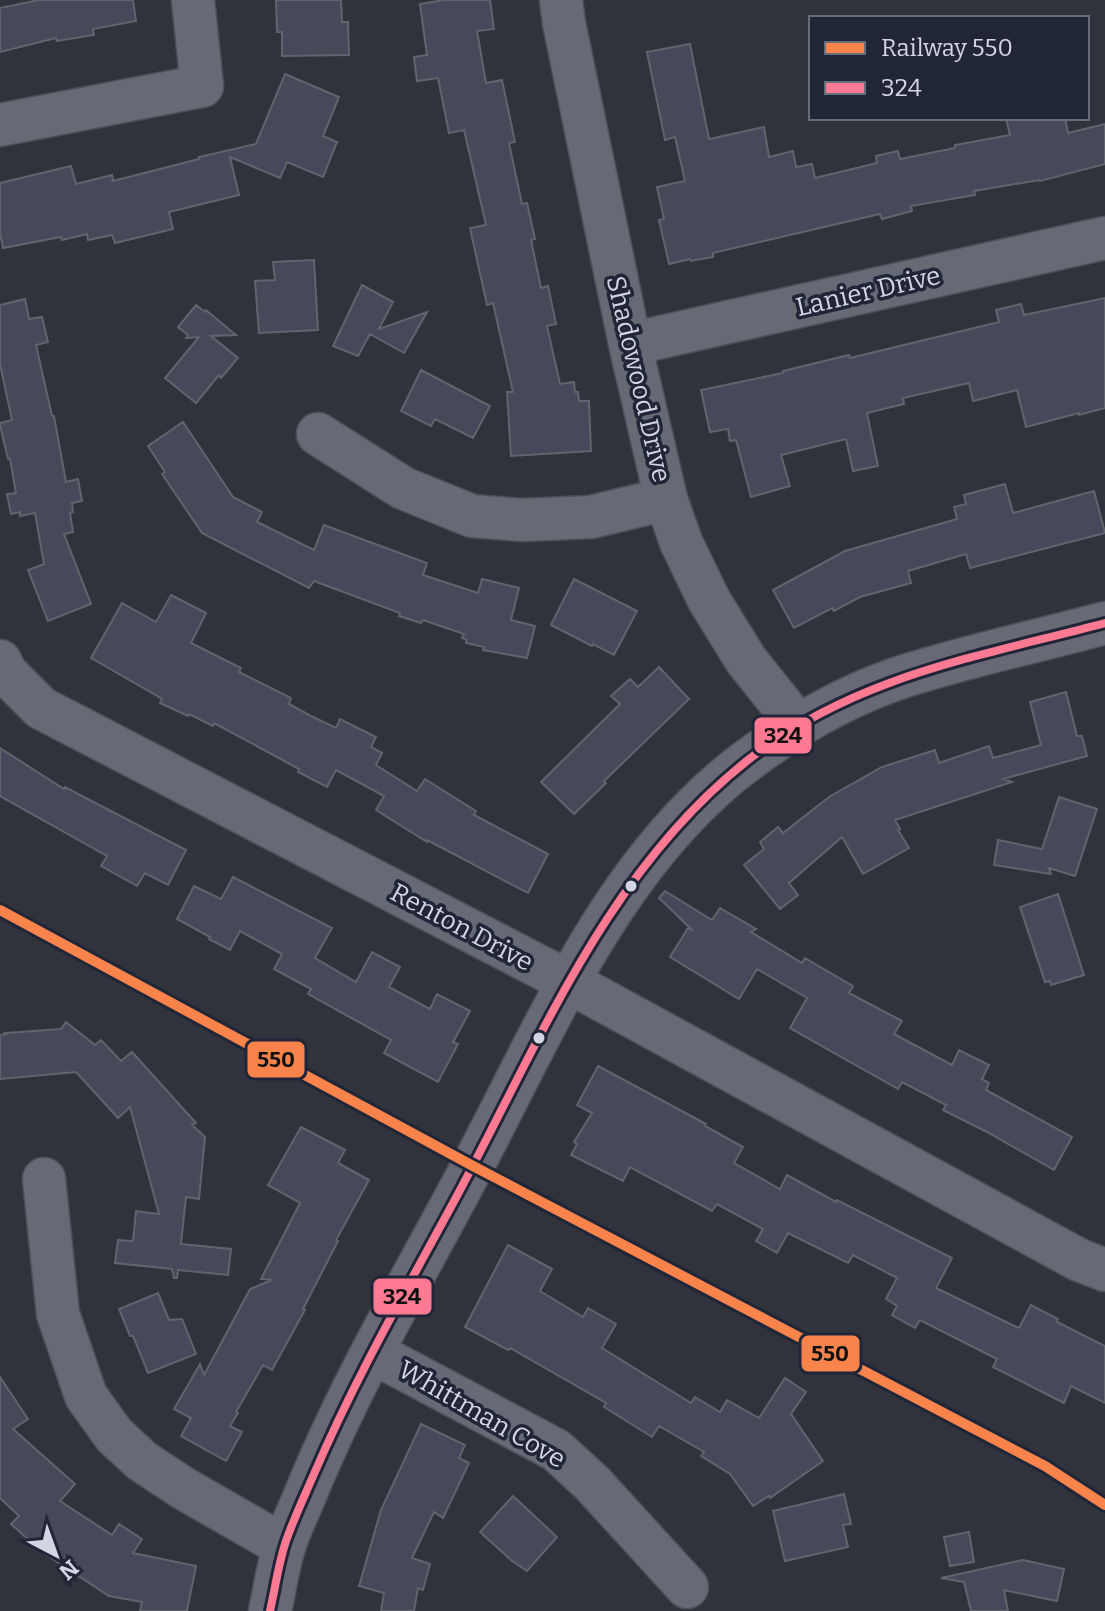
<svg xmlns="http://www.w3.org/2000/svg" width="1105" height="1611" font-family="Bitter,serif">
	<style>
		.building { fill: #45495a; stroke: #62646d; stroke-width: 2 }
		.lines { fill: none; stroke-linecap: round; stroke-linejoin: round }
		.minor-casing { stroke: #4e5059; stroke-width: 45 }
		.minor { stroke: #676975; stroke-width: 42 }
		.bus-1-casing { stroke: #202538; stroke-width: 14 }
		.bus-1 { stroke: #fe7a93; stroke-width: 8 }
		.rail-1-casing { stroke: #202538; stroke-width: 16 }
		.rail-1 { stroke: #f8844c; stroke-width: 10 }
		.bus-dot { fill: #d2d6e3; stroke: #202538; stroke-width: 3 }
		.labels { text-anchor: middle; stroke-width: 7; stroke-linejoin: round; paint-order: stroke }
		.street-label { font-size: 26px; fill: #d2d6e3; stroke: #202538 }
		.line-badge { stroke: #202538; stroke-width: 3 }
		.pale-badge-label { font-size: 22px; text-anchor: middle; font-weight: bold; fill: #111 }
	</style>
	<rect width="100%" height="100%" fill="#30323c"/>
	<path class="building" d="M39,0h94l3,21 -43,8 1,6 -37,6 -1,-3 -56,14v-44z
		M276,0h65l1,22h6l1,33 -67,1v-24h-5z
		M444,0h46l4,29 -17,2 9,52 16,-3 13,62 -6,1 13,61 5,-1 8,36 -4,1 10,48 7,-2 8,38 -9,2 13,58 14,-2 1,10h3l1,9h10l2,50 -80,5 -4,-64h6l-20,-89 -6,2 -17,-77 16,-3 -22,-95 -15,3 -11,-55 -21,3 -3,-24 13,-2 -7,-51z
		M690,44l19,95 55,-12 5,30 24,-6 3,16 16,-3 3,14 62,-15 -1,-7 22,-5 2,8 55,-11v-3l55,-10 -4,-17h59l3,15 37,-9v40l-65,17 -1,-1 -65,11 1,4 -64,11 1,5 -30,8 -2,-5 -167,39v4l-22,4 -1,-2 -21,5 -10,-44 5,-1 -7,-32 28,-6 -10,-44 -10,3 -18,-88z
		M285,74l54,23 -16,39 14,6 -14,35 -36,-15 -7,16 -50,-21 9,38 -70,17 4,17 -58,14 -3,-8 -24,5 -1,-6 -25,6 -1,-3 -58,11 -3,-15v-50l71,-17 5,18 36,-9 1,6 86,-22v-2l57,-13z
		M314,260l4,70 -59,3 -4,-52 20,-1 -2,-18z
		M362,285l31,17 -14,27 48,-17 -23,41 -34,-19 -12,22 -25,-10z
		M1105,298v110l-26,7v-2l-53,14 -9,-37 -44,11 -4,-18 -66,15 1,6 -37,9 11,53 -25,5 -7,-32 -65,16 9,31 -39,11 -15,-57 -6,1 -2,-12 -18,3 -9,-42 82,-17v-2l66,-16 1,3 149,-36 -3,-12 25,-6 3,11z
		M25,299l4,20 13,-2 6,25 -12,3 16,71h2l12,66 12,-3 4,22 -10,2 1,9 -3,1 3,19 -9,2 27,70 -43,17 -20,-51 16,-6 -9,-51 -15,3v-4l-9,2 -4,-20 9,-1 -6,-34h-2l-8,-34v-2l12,-3 -12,-56v-59z
		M196,305l9,7 1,-2 30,25 -25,1 27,22 -17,20 -2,-3 -23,28 -31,-25 34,-41 -13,1 2,-3 -10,-8z
		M421,370l69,36 -17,32 -38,-19 -4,7 -30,-15z
		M183,422l50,75 29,15 -5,10 57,28 10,-25 103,38 -4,12 55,18 4,-14 37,9 -8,32 24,6 -8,32 -44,-8 1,-3 -18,-4v-4l-4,-1 2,-4 -41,-14 -2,3 -22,-7 1,-3 -86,-32 -5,7 -107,-55 -40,-59 3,-2 -17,-26z
		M1005,484l8,29 81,-22 11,42 -135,35 -4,-14 -58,17 3,12 -51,14 -26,14 -2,-3 -38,20 -21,-38 72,-39 112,-32 -3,-12 12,-3 -2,-9z
		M574,579l63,32 -23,44 -21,-11 -1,2 -41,-21z
		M171,595l35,18 -15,30 50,25 -2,4 52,26 -2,6 22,12 25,12 4,-9 36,18 -5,10 11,6 -6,12 41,26 8,-12 51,32 -2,4 74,39 -20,39 -101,-53v2l-51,-32 8,-14 -48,-26 -9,17 -29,-15 1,-3 -85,-46 -1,3 -24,-12 -1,2 -28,-13 2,-4 -10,-6 -61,-35 31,-55 34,19z
		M659,667l30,32 -85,82 2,2 -32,31 -33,-32 79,-78 -9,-8 19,-17 8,8z
		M1066,692l11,44h5l5,20 -84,23 9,3 -117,38 5,9 -2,1 11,18 -46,26 -21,-37 -53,46 9,12 -18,14 -36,-44 20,-16 -4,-7 18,-15 5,6 46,-36 53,-30 53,-17 4,13 50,-17 4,12 48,-13 -11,-43z
		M0,748l64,41 1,-2 121,63 -18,35 -23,-12 -8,13 -36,-20 6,-10 -107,-60z
		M1059,797l38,12 -22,67 -26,-8 2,6 -57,-9 4,-25 44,9z
		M233,877l99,51 -17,30 41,24 16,-30 28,15 -11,20 41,22 7,-15 33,17 -17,31 5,2 -20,38 -54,-29 7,-13 -83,-46 3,-5 -37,-20 8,-15 -42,-23 -10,19 -21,-11 1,-2 -33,-18 17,-33 27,13z
		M665,891l47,29 8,-12 36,21 -5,3 51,31 3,-5 48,28 -4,7 53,28 -8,13 58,31 7,-15 30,15 -7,14 7,4 -3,7 86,47 -18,33 -67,-38 -44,-22 3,-5 -44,-23 -4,7 -108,-61 17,-30 -50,-29 -18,30 -69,-42 18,-29 5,3 -34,-33z
		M1058,894l26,81 -33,10 -1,-4 -5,1 -25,-75z
		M66,1022l29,23 6,-5 20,21 11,-9 64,71 -4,2 13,12 -6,62 -13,-2 -5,47 50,5 -3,26 -50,-5 -1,8h-3l-2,-9 -57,-6 3,-23 15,1 3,-30 23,3 -29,-107 -12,11 -42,-46 -76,7v-44l6,-1 -1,-1 56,-4z
		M598,1066l108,58 -1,2 38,21 -9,16 46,26 7,-14 49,27 1,-2 115,58 -16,30 83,40 12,-23 27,14 -1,3 48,24v57l-34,-17 -7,17 -71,-36 4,-8 -77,-39 -5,8 -23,-13 5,-9 -11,-7 11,-21 -44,-23 -5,8 -60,-30 -11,20 -21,-12 7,-12 -46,-25 -5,7 -82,-44 -7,14 -52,-26 6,-11 -3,-2 18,-29 -15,-8z
		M301,1127l44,23 -7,13 31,17 -33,60 2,1 -35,68 2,1 -33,60 -9,-5 -27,47 2,1 -8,13 12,6 -16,29 -45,-25 10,-18 -17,-9 26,-45 4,11 46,-86 22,-9 -11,-1 39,-76 -32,-18z
		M508,1245l44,24 -12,22 43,26 5,-9 28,16 -14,24 89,55 4,-6 25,15 7,-12 32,18 26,-40 21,14 -15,22 32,47 -53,37 -1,-2 -16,10 -23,-32 -29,-18 3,-4 -45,-26 -7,11 -48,-30 2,-4 -96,-55 -2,2 -43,-23z
		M158,1293l11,27 13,-1 14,35 -48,19 -15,-37h-3l-11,-27z
		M0,1377l28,42 -15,10 62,55 -15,17 52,34 7,-11 23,15 -9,14 63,13 -9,45h-47l2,-9 -33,-6 -67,-44 -31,-28 8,-8 -19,-18z
		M421,1424l44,21 -6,13 10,5 -26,55 -9,-6 -22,46 18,6 -7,26 -5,-2 -4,23h-33l3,-18 -25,-7 22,-76z
		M844,1494l7,30 -8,1 5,22 -63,14 -12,-50z
		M513,1496l44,41 -30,34 -15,-10 -32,-29z
		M969,1532l5,30 -24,4 -6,-29z
		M1023,1560l41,9 -7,32 -53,-11 4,21h-37l-7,-29 -23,-4z"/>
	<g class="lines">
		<g class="minor-casing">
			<path id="minor" d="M561,0l3,23 66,321 36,155 15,43 28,58 37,60 52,65
				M0,125l202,-39 -9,-86
				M630,344l475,-106
				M318,434l85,54 69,28 51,4 68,-3 75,-18
				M0,661l6,12 35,35 528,274 510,278 26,10
				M44,1179l14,135 28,82 28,39 28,26 41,27 101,58
				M372,1352l184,98 36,33 95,104
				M270,1611c5,-22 8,-46 15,-67 6,-18 14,-34 21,-51 46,-113 109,-218 166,-326 75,-141 143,-309 276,-407 47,-35 101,-66 157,-84 66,-21 134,-35 200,-53"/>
		</g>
		<use href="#minor" class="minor"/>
		<g class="bus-1-casing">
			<path id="bus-1" d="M270,1611c5,-22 8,-45 15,-67 8,-24 19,-47 29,-70 42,-98 95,-189 145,-282 82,-153 149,-322 289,-432 107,-84 229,-103 357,-137"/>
		</g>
		<use href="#bus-1" class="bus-1"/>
		<g class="rail-1-casing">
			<path id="rail-1" d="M0,910l473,256 572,300 60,39"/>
		</g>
		<use href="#rail-1" class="rail-1"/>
	</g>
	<g class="bus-dot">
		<circle cx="631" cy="886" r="7"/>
		<circle cx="539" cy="1038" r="7"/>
	</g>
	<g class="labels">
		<g class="street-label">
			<text transform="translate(868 291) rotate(-13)" y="9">Lanier Drive</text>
			<text transform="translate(639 379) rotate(77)" y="9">Shadowood Drive</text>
			<text transform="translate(462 927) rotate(28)" y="9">Renton Drive</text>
			<text transform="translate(482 1414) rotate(30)" y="9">Whittman Cove</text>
		</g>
	</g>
	<g class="line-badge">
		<rect x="753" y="716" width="60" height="39" rx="8" fill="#fe7a93"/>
		<rect x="246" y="1040" width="60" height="39" rx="8" fill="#f8844c"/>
		<rect x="372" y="1277" width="61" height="39" rx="8" fill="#fe7a93"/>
		<rect x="800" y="1334" width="61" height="39" rx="8" fill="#f8844c"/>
	</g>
	<g class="pale-badge-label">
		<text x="783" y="743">324</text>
		<text x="276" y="1067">550</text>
		<text x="402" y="1304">324</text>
		<text x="830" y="1361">550</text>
	</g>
	<rect x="809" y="16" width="280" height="104" fill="#202538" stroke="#676c7c" stroke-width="2"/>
	<rect x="825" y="42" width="40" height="12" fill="#f8844c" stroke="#676c7c" stroke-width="2"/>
	<text x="881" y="56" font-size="24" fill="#d2d6e3">Railway 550</text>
	<rect x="825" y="82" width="40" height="12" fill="#fe7a93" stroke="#676c7c" stroke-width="2"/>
	<text x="881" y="96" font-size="24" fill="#d2d6e3">324</text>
	<g transform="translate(56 1555) rotate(139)" stroke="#202538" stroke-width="6" paint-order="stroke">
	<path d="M0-6L14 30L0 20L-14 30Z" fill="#d2d6e3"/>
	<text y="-12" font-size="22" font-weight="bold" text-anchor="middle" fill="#d2d6e3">N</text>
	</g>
</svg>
